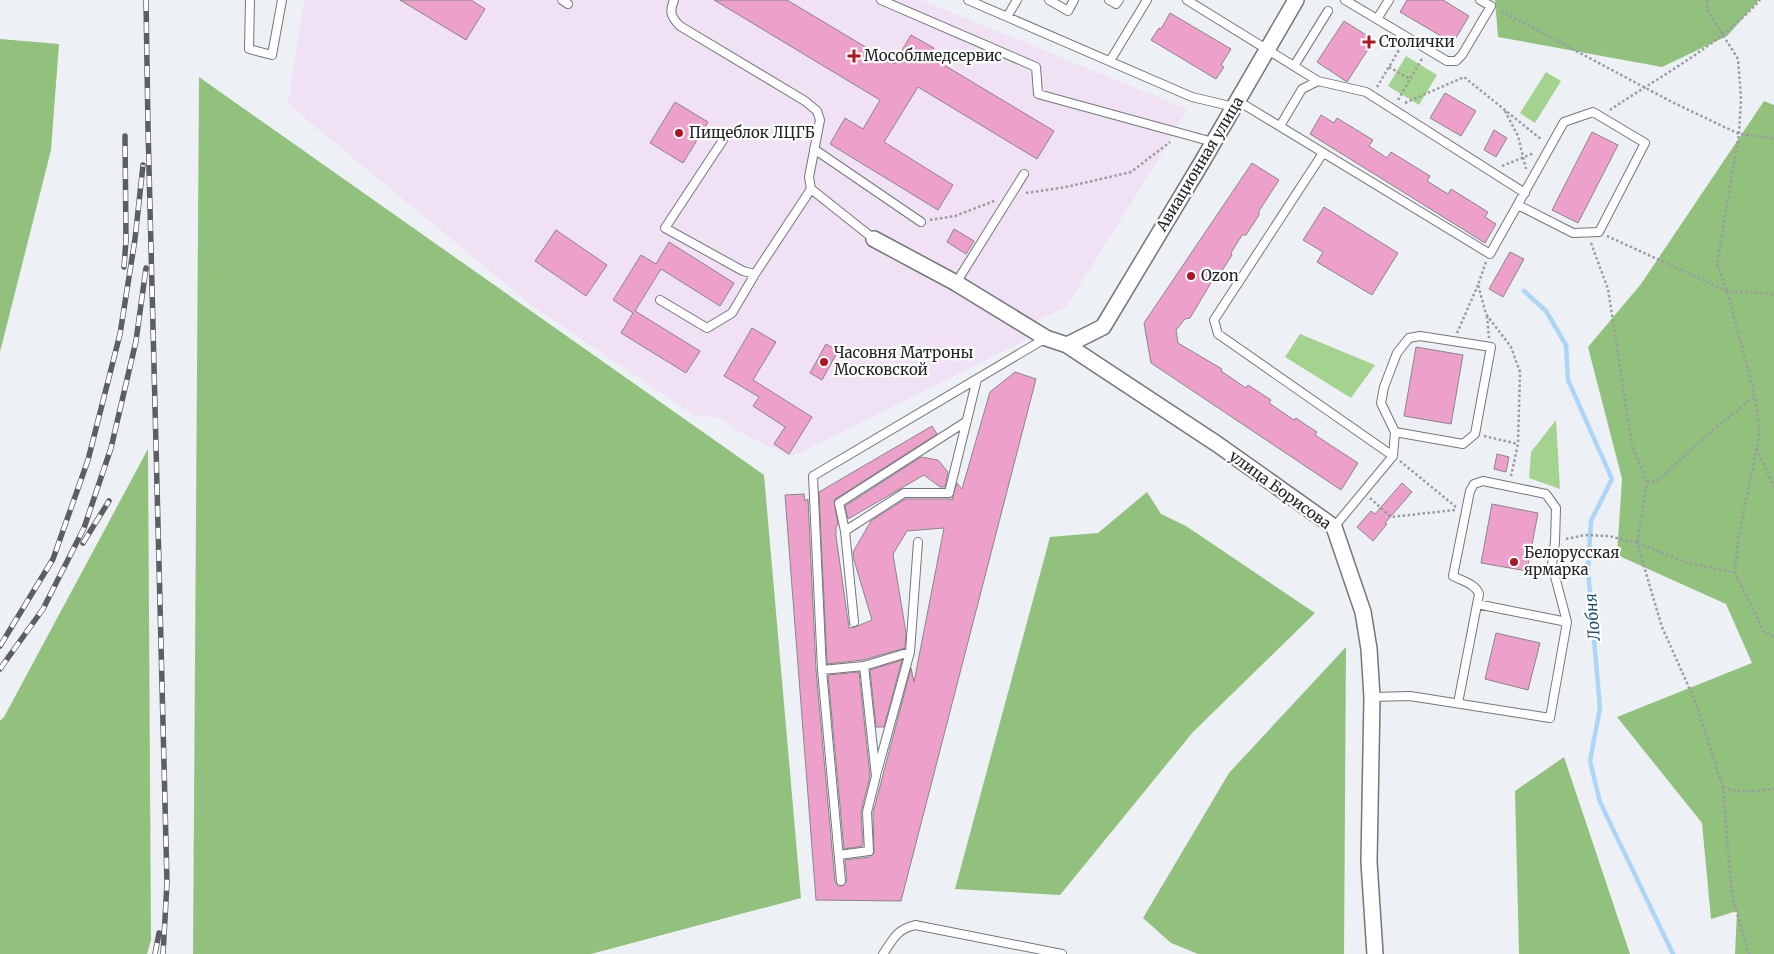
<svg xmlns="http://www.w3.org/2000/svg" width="1774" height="954" font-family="Merriweather,serif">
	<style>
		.medical { fill: #f0e1f4 }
		.green { fill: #a4d38f }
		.forest { fill: #92c07d }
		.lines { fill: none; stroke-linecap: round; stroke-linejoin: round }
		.stream { stroke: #add6f6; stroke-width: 4.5 }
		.building { fill: #eda1ca; stroke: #8b8588 }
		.service-casing { stroke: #73777b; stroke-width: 10 }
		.minor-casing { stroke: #73777b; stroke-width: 18 }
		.path { stroke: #999ca0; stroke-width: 2.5; stroke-dasharray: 2.5 2.5; stroke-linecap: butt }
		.service { stroke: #fff; stroke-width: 8 }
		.minor { stroke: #fff; stroke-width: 15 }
		.rail-casing { stroke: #5c5e61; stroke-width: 5.5 }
		.rail { stroke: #fff; stroke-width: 4; stroke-dasharray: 11; stroke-linecap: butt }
		.poi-dot { fill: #aa1621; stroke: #fff; stroke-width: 2 }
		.labels { text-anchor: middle; stroke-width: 4.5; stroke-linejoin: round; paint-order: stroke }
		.poi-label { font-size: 15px; fill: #222325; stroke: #fff; text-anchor: start }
		.street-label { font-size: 15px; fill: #222325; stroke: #fff }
		.water-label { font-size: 16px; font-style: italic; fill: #1b5073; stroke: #fff }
	</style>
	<rect width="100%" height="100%" fill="#edf1f6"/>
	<path class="medical" d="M304,0h618l265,109 -18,33 -103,165 -30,14 -6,17 -239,119 -46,-22 -26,-17 -25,-3 -162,-109 -244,-202z"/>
	<path class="green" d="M1406,56l31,19 -18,30 -31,-19z
		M1546,72l15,9 -26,42 -15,-10z
		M1300,334l75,31 -24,33 -66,-41z
		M1556,420l4,69 -31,-11 2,-26z"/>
	<path class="forest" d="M1495,0h264l-32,36 -65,31 -164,-30z
		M0,39l59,5 -8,106 -51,202z
		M199,77l565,398 37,423 -210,56h-398z
		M1764,101l10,4v849h-39l2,-43 -26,8 -9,-96 -85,-106 135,-54 -26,-59 -109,-49 5,-76 -34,-132 53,-63z
		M148,449l3,491 -4,14h-147v-233l4,-4z
		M1147,492l14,22 25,12 129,87 -122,119 -133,163 -105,-6 95,-352 48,-4z
		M1346,647l-2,307h-146l-27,-11 -28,-25 86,-145z
		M1564,757l66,197h-111l-4,-163z"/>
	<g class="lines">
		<path class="stream" d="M1524,291l22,20 20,34 2,35 44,99 -21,42 -3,49 12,138 -10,53 10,41 73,152"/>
	</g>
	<path class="building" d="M400,0h71l14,9 -19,31z
		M714,0h73l107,64 17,-29 23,13 -5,8 125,75 -17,28 -119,-72 -34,55 69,43 -15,25 -108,-66 15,-26 18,11 17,-29z
		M1407,0h36l26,16 -16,27 -53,-31z
		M1170,13l61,36 -10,16 3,2 -8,12 -65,-39 8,-12 2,1z
		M1344,21l30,19 -27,42 -30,-20z
		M1445,93l31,18 -15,25 -31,-18z
		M675,102l33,20 -25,41 -33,-20z
		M1321,115l13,8 3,-5 36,22 -4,6 18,12 4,-6 39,24 -3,5 21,13 3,-5 37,23 -3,5 11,7 -11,19 -175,-109z
		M1494,130l13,8 -11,19 -12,-7z
		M1592,132l26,13 -40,78 -26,-13z
		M1252,163l27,17 -20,31v4l-13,20h-4l-11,18 1,2 -14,22 -3,-1 -25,42 -5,1 -9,11 2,13 44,26 -1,2 25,17 2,-3 23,15 -2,3 25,17 2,-2 10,7 11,7 -2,3 43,28 -17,27 -190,-127 -7,-40z
		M1324,207l74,46 -26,42 -55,-33 6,-10 -20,-12z
		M954,229l20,12 -8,13 -19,-12z
		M556,230l51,35 -21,31 -51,-35z
		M669,242l65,41 -14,23 -59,-37 -26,42 65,40 -14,22 -65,-40 12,-20 -20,-13 28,-45 15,9z
		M1510,252l14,7 -21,38 -14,-8z
		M752,328l24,14 -23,38 59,37 -23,37 -15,-10 11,-17 -32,-21 6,-9 -35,-21z
		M826,344l12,7 -16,29 -12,-7z
		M1416,347l47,8 -12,69 -47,-8z
		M1015,372l21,7 -135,522 -85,-1 -31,-405 19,-1 1,7 3,-2 8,171 19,212 3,4h4l5,-5 -2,-21 25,-3 4,-4 -1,-40 38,-145 3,14 30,-154 -37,3 -14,23 13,79 -1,15 -42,12 -36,4 -8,-172 113,-66 5,8 -103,66 4,25 -2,2v9l13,92 6,-1 17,-7 -18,-60 -1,-8 18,-31 34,-22h49l-2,-2 5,-14 5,6 28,-97z
		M1497,454l12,3 -3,15 -12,-3z
		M921,457l17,3 10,12 -3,15h-5l-16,-12 -76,44 -3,-13z
		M1402,483l10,9 -27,31 2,1 -14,17 -16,-14 14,-16 4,3z
		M1492,504l46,9 -11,58 -46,-8z
		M1496,633l44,10 -12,47 -43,-11z
		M902,660l-18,67h-8l-6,-57z
		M859,672l11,104 -9,36 2,34 -19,3 -16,-174z"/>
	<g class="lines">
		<g class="service-casing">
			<path id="service" d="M250,0l-1,49 23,6 10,-55
				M562,0l6,4
				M674,0c-5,12 -3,17 6,26l125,75 12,10 3,9 -11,57 2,12 63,50
				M881,0l155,67 2,27 175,48
				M968,0l224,97 42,10
				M1049,0l19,11 6,-11
				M1109,0l7,4 3,-4
				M1187,0l131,81 48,11 159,101
				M1345,0l102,61h9l6,-6 29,-49 -11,-6
				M1007,17l10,-17
				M1377,19l12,-19
				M1110,61l37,-61
				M1294,66l34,-55
				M1238,101l252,153 74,-132 29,-10 52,31 -46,89 -26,1 -55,-28
				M1280,126l22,-37 16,-8
				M723,140l-58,88 78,43 12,3
				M814,149l107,73
				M1323,153l-109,167 4,14 175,122
				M956,283l68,-109
				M660,300l47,28 25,-15 23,-39 56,-85
				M1334,527l59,-71 2,-24 -14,-29 3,-16 13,-34 12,-15 11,-2 71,11 -16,87 -12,10 -68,-12
				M845,531l-6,-28 128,-82
				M1477,604l90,18
				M854,622l-9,-91 59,-38h45l28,-114
				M910,652l8,-110
				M864,666l46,-14 -33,120
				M822,670l42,-4 12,110 -9,36 2,39 -30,4
				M1372,697l38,-1 140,22 17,-96 -15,-57 3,-23 1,-34 -10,-14 -63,-13 -9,3 -4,7 -17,85c9,5 23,8 26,18l-21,109
				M841,881l-19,-211 -9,-194 233,-138
				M883,954c11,-16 13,-24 32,-29l147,29"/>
		</g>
		<g class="minor-casing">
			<path id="minor" d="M874,239l82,44 90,55 21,7 36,-18 99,-165 94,-162
				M1067,345l150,99 117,83 29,85 6,37 3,48 -3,165 6,92"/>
		</g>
		<path class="path" d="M1707,0l1,11 30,48 3,40 -2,35 -22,130 10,27 28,105 5,37 -22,105 -3,35
			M1501,11l171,91 67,32 35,4
			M1389,67l21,12
			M1377,87l25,-42
			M1398,100l25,-43
			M1405,103l59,-26 78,63
			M1610,110c50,-34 110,-65 150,-110
			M1505,111l13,25 8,33
			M1502,166l32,-13
			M1026,193l40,-6 65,-15 39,-30
			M930,220l25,-4 39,-15
			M1607,236l120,55 47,3
			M1591,243l17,46 24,157 15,36 -10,61 49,19 49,11 29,59 10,5
			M1486,262l-8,23 8,29 25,33 9,25 -2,72 -7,32
			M1487,316l2,22
			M1457,333l21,-48
			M1484,436l34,8
			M1757,449l17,38
			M1400,461l56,46
			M1647,482l10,-1 56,-51 42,-34
			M1370,498l21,19 64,-7
			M1566,539l19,-4 24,1 28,7 25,84 33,74 28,87 9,108 17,58
			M1723,788l19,4 32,-3"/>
		<use href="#service" class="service"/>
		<use href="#minor" class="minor"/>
		<g class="rail-casing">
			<path id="rail" d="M146,0l2,128 19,755 -4,71
				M124,267l2,-27 -1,-104
				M83,543l26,-42
				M0,646l53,-87 35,-99 32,-126 15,-95 8,-74
				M0,669l43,-60 41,-81 27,-80 25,-107 10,-73
				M155,954l4,-21"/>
		</g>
		<use href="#rail" class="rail"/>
	</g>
	<g class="poi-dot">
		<path d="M1366.5 34.5h5v5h5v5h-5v5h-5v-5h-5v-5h5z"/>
		<path d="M851.5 48.5h5v5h5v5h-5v5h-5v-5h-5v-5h5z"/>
		<circle cx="679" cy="133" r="5"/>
		<circle cx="1191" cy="276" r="5"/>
		<circle cx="824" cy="362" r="5"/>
		<circle cx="1514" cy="562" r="5"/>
	</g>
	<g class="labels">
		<g class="poi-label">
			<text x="1379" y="47">Столички</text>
			<text x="864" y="61">Мособлмедсервис</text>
			<text x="689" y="138">Пищеблок ЛЦГБ</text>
			<text x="1201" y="281">Ozon</text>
			<text x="834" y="358">Часовня Матроны<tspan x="834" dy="17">Московской</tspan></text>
			<text x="1524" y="558">Белорусская<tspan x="1524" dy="17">ярмарка</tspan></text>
		</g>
		<g class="street-label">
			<text transform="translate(1200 164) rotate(-59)" y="5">Авиационная улица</text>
			<text transform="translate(1280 490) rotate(36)" y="5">улица Борисова</text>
		</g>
		<g class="water-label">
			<text transform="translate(1592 617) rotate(-95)" y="6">Лобня</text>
		</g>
	</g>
</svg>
